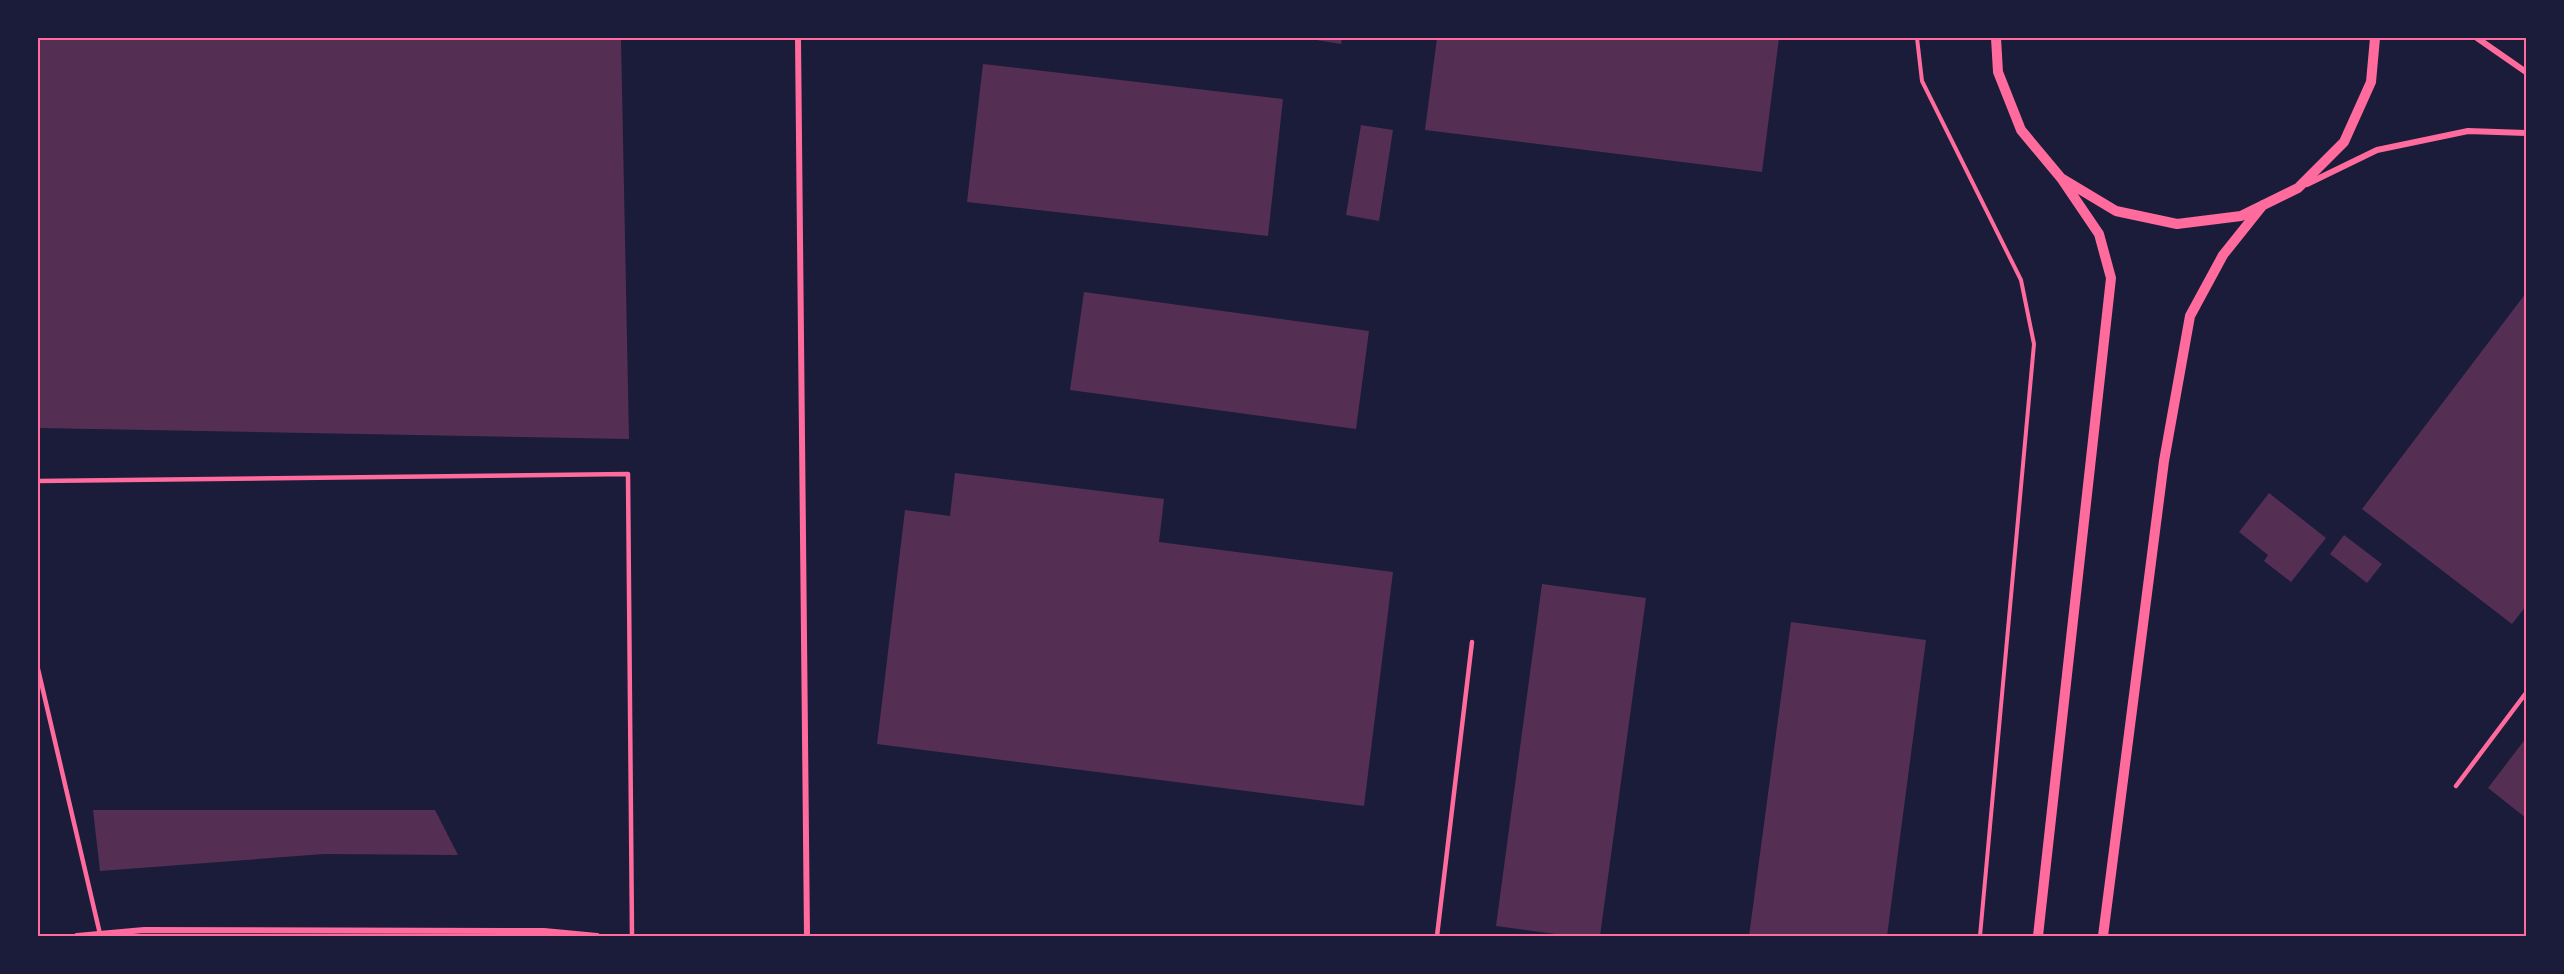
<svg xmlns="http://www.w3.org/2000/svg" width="2564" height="974" font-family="Spectral,serif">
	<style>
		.building { fill: #542f53 }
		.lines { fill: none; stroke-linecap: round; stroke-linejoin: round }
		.path { stroke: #ff6b9d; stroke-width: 4 }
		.service { stroke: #ff6b9d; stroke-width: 4.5 }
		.minor { stroke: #ff6b9d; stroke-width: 6 }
		.tertiary { stroke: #ff6b9d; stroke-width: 10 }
		.neatline { fill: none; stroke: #ff6b9d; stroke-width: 2 }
	</style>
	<rect width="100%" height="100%" fill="#1b1b3a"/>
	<path class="building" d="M38,38h583l8,401 -591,-11z
		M1304,38h38l-1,6z
		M1437,38h342l-17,134 -337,-42z
		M983,64l300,35 -15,137 -301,-34z
		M1361,125l32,5 -14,91 -33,-6z
		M1084,292l285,39 -13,98 -286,-39z
		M2526,293v313l-14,18 -150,-115z
		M955,473l209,26 -5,43 234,30 -29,234 -487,-62 28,-234 45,6z
		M2269,493l57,45 -35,44 -27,-21 4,-6 -29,-23z
		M2344,535l38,29 -15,19 -37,-29z
		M1542,584l104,14 -46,338h-30l-74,-10z
		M1791,622l135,18 -39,296h-138z
		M2526,738v80l-38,-30z
		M93,810h342l23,45 -134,-1 -224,17z"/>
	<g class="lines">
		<path class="path" d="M1917,38l5,43 99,199 13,64 -54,592"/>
		<path class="service" d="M38,481l590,-7 4,462
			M38,669l62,265
			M2456,786l70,-93
			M1437,936l35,-294"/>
		<path class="minor" d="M798,38l9,898
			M2477,38l49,34
			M2307,184l70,-34 91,-19 58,2
			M77,936l67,-6 400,1 53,5"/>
		<path class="tertiary" d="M1996,38l2,34 23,58 40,48 55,33 61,13 64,-8 57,-28 46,-46 27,-60 4,-44
			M2038,936l73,-658 -12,-44 -38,-56
			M2103,936l61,-475 26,-145 33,-61 40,-50"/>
	</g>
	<rect width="2564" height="974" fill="none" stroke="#1b1b3a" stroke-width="78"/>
	<rect x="39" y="39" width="2486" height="896" class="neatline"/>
</svg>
